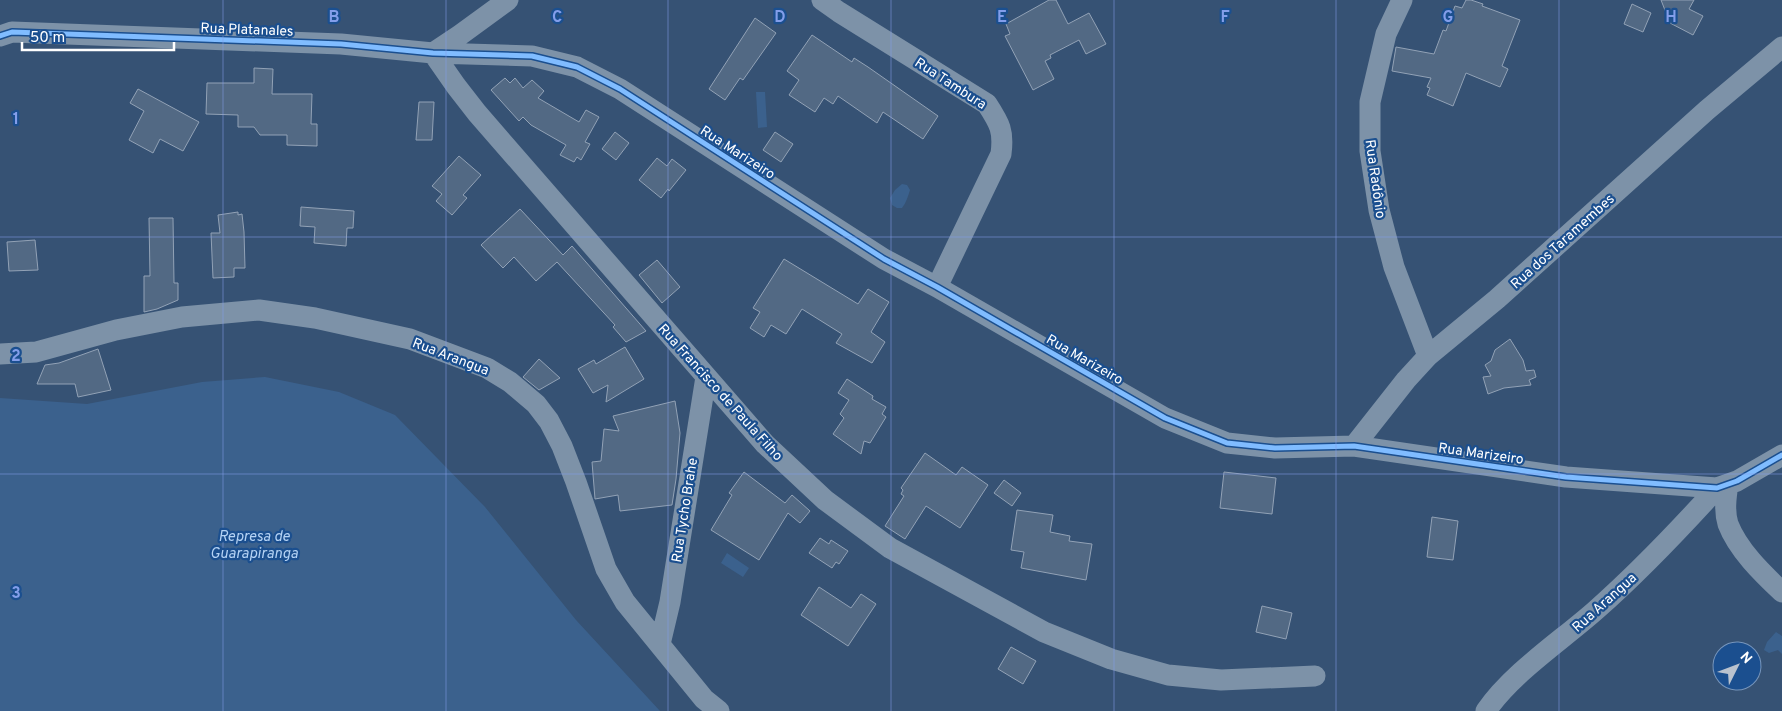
<svg xmlns="http://www.w3.org/2000/svg" width="1782" height="711" font-family="Overpass,sans-serif">
	<style>
		.water { fill: #3b618d }
		.building { fill: #526984; stroke: #92a2b6 }
		.lines { fill: none; stroke-linecap: round; stroke-linejoin: round }
		.minor { stroke: #7d92a8; stroke-width: 21 }
		.cycleway-casing { stroke: #1b4f8f; stroke-width: 8 }
		.cycleway { stroke: #80bcff; stroke-width: 5 }
		.grid { fill: none; stroke: #839eea; stroke-width: 1; stroke-opacity: 0.55 }
		.labels { text-anchor: middle; stroke-width: 4.5; stroke-linejoin: round; paint-order: stroke }
		.street-label { font-size: 14px; fill: #fff; stroke: #1b4f8f }
		.water-label { font-size: 15px; font-style: italic; fill: #b5d3f5; stroke: #1b4f8f }
		.grid-label { font-size: 16px; text-anchor: middle; font-weight: bold; fill: #839eea; stroke: #1b4f8f; stroke-width: 4.5; stroke-linejoin: round; paint-order: stroke }
	</style>
	<rect width="100%" height="100%" fill="#365274"/>
	<path class="water" d="M756,92h9l2,35 -9,1z
		M902,184l5,1 3,5c-2,6 -4,13 -8,18h-5l-5,-3 -2,-7 5,-8z
		M265,377l74,15 56,23 90,92 91,113 84,91h-660v-313l87,6 115,-22z
		M727,553l22,15 -6,9 -22,-14z
		M1776,632l6,4v18l-4,-4 -9,3 -5,-3 3,-8z"/>
	<path class="building" d="M1049,0h7l12,24 21,-11 17,31 -20,10 -7,-14 -29,15 1,3 -6,3 9,18 -21,11 -28,-54 5,-2 -4,-10z
		M1466,0h5l12,4 -1,2 38,14 -18,46 6,3 -8,18 -34,-14 -13,33 -26,-11 3,-7 -3,-1 4,-9 -39,-7 4,-24 38,7 9,-24 3,1 9,-25 7,2z
		M1661,0h33l-5,9 14,7 -10,19 -23,-12z
		M1632,4l19,9 -8,19 -19,-8z
		M755,18l21,15 -33,47 -3,-2 -15,22 -16,-11z
		M812,35l40,27 2,-4 14,9 70,49 -15,23 -40,-27 -6,11 -39,-27 -5,8 -9,-6 -9,14 -26,-17 10,-15 -12,-9z
		M254,68l19,1 -1,25h40l-1,30h6v22l-30,-1v-10h-27l-6,-8h-16v-12l-32,-1 1,-31h47z
		M505,78l5,5 5,-5 8,10 9,-8 12,11 -6,7 41,24 7,-12 13,7 -14,25 5,2 -9,16 -4,-3 -3,5 -14,-7 6,-10 -35,-20 -8,-8 -4,4 -28,-31z
		M138,89l61,33 -16,29 -23,-12 -7,14 -24,-13 15,-29 -14,-8z
		M419,102h15l-2,38h-16z
		M615,132l14,11 -13,17 -14,-11z
		M775,132l18,12 -12,18 -18,-12z
		M459,156l22,19 -18,20 4,3 -15,17 -16,-14 6,-7 -10,-8z
		M657,158l10,8 5,-7 14,11 -17,21 -1,-2 -7,9 -22,-18z
		M301,207l53,4 -1,17h-6l-1,18 -32,-3 1,-16 -15,-1z
		M520,209l43,46 9,-9 74,85 -20,11 -13,-15 2,-2 -58,-63 -21,19 -22,-24 -11,11 -22,-23z
		M238,212v3l4,-1 2,18 1,36h-11v9l-21,1 -2,-45h9l-2,-18z
		M149,218h24l1,65h4v17l-21,9 -13,3v-36h6z
		M35,240l3,30 -29,1 -2,-29z
		M784,259l74,45 10,-15 21,13 -18,30 14,10 -13,21 -36,-20 6,-9 -40,-25 -16,25 -15,-9 -7,12 -14,-9 10,-16 -7,-4z
		M657,260l23,27 -18,16 -23,-28z
		M1510,339l13,21 3,11 8,-1 2,7 -7,3 2,5 -27,3 -16,6 -5,-17 8,-1 -6,-11 6,-4 4,-11z
		M625,347l19,32 -38,23 2,-17 -15,8 -15,-24 16,-9 2,4z
		M98,349l13,41 -33,7 -3,-13h-38l8,-19 14,-2z
		M539,359l21,19 -21,12 -16,-13z
		M847,379l26,17 -1,3 14,8 -4,7 4,3 -16,26 -6,-2 -3,13 -28,-20 11,-16 -4,-4 9,-14 -11,-7z
		M675,401l5,32 -4,46 -4,26 -52,6 -2,-16 -23,4 -3,-37 9,-1 3,-32 15,2 -6,-15z
		M925,453l31,22 6,-8 26,18 -28,43 -34,-22 -21,33 -20,-13 19,-30 -3,-2 2,-4 -2,-2z
		M744,472l41,31 7,-8 18,16 -10,12 -12,-10 -29,47 -48,-30 21,-35 -3,-2z
		M1224,472l52,6 -4,36 -52,-6z
		M1004,480l17,13 -9,13 -18,-13z
		M1017,510l36,5 -3,17 20,4 -1,5 23,3 -6,36 -65,-12 3,-16 -13,-2z
		M1432,517l26,4 -5,39 -26,-3z
		M820,538l9,6 2,-4 17,11 -9,13 -3,-2 -4,6 -23,-15z
		M819,587l32,21 10,-14 15,10 -28,42 -47,-31z
		M1262,606l30,7 -6,26 -30,-7z
		M1011,647l25,14 -13,23 -25,-15z"/>
	<g class="lines">
		<path class="minor" d="M822,0l17,12 148,92c13,20 17,27 14,50l-64,133
			M1402,0l-16,34 -16,68v49l9,59 15,57 34,89
			M0,36l12,-4 329,12 92,9 99,3 45,11 43,22 264,170 53,28 228,131 62,25 48,5 79,-2 212,31 151,11 20,-7 45,-26
			M433,53l23,33 21,27 288,331 60,56 65,48 154,84 67,27 57,16 53,5 94,-4
			M433,53l27,-18 48,-35
			M0,354l36,-2 80,-22 66,-13 77,-7 56,8 95,21 77,29 23,14 26,22 13,17 13,25 14,36 30,87 19,33 79,97 15,12
			M1354,446l52,-66 22,-24 69,-57 210,-189 75,-63
			M1728,484c-2,13 -4,27 0,40 10,26 34,49 54,68
			M660,644l10,-42 36,-225
			M1486,711c26,-38 75,-70 110,-101 43,-38 82,-79 121,-122"/>
		<g class="cycleway-casing">
			<path id="cycleway" d="M0,36l12,-4 329,12 92,9 99,3 45,11 43,22 264,170 53,28 228,131 62,25 48,5 79,-2 212,31 151,11 20,-7 45,-26"/>
		</g>
		<use href="#cycleway" class="cycleway"/>
	</g>
	<path class="grid" d="M223,0v711M446,0v711M668,0v711M891,0v711M1114,0v711M1336,0v711M1559,0v711M0,237h1782M0,474h1782"/>
	<g class="labels">
		<g class="street-label">
			<text transform="translate(247 29) rotate(2)" y="5">Rua Platanales</text>
			<text transform="translate(951 83) rotate(33)" y="5">Rua Tambura</text>
			<text transform="translate(738 152) rotate(33)" y="5">Rua Marizeiro</text>
			<text transform="translate(1376 179) rotate(82)" y="5">Rua Radônio</text>
			<text transform="translate(1562 241) rotate(-42)" y="5">Rua dos Taramembes</text>
			<text transform="translate(451 356) rotate(21)" y="5">Rua Arangua</text>
			<text transform="translate(1085 359) rotate(30)" y="5">Rua Marizeiro</text>
			<text transform="translate(721 392) rotate(48)" y="5">Rua Francisco de Paula Filho</text>
			<text transform="translate(1481 453) rotate(8)" y="5">Rua Marizeiro</text>
			<text transform="translate(684 510) rotate(-81)" y="5">Rua Tycho Brahe</text>
			<text transform="translate(1604 602) rotate(-42)" y="5">Rua Arangua</text>
		</g>
		<g class="water-label">
			<text x="254" y="541">Represa de<tspan x="254" dy="17">Guarapiranga</tspan></text>
		</g>
	</g>
	<g class="grid-label">
		<text x="334" y="22">B</text>
		<text x="557" y="22">C</text>
		<text x="780" y="22">D</text>
		<text x="1002" y="22">E</text>
		<text x="1225" y="22">F</text>
		<text x="1448" y="22">G</text>
		<text x="1671" y="22">H</text>
		<text x="16" y="124">1</text>
		<text x="16" y="361">2</text>
		<text x="16" y="598">3</text>
	</g>
	<g transform="translate(1737 666) rotate(48)"><circle r="24" fill="#1b4f8f" stroke="#7695bc"/>
	<path d="M0-4L9 19L0 12L-9 19Z" fill="#b9c2ce"/>
	<text y="-8" font-size="14" font-weight="bold" text-anchor="middle" fill="#ffffff">N</text>
	</g>
	<path d="M22 42v8h152v-8" fill="none" stroke="#ffffff" stroke-width="2.5"/>
	<text x="30" y="42" font-size="15" fill="#ffffff" stroke="#1b4f8f" stroke-width="4" paint-order="stroke">50 m</text>
</svg>
